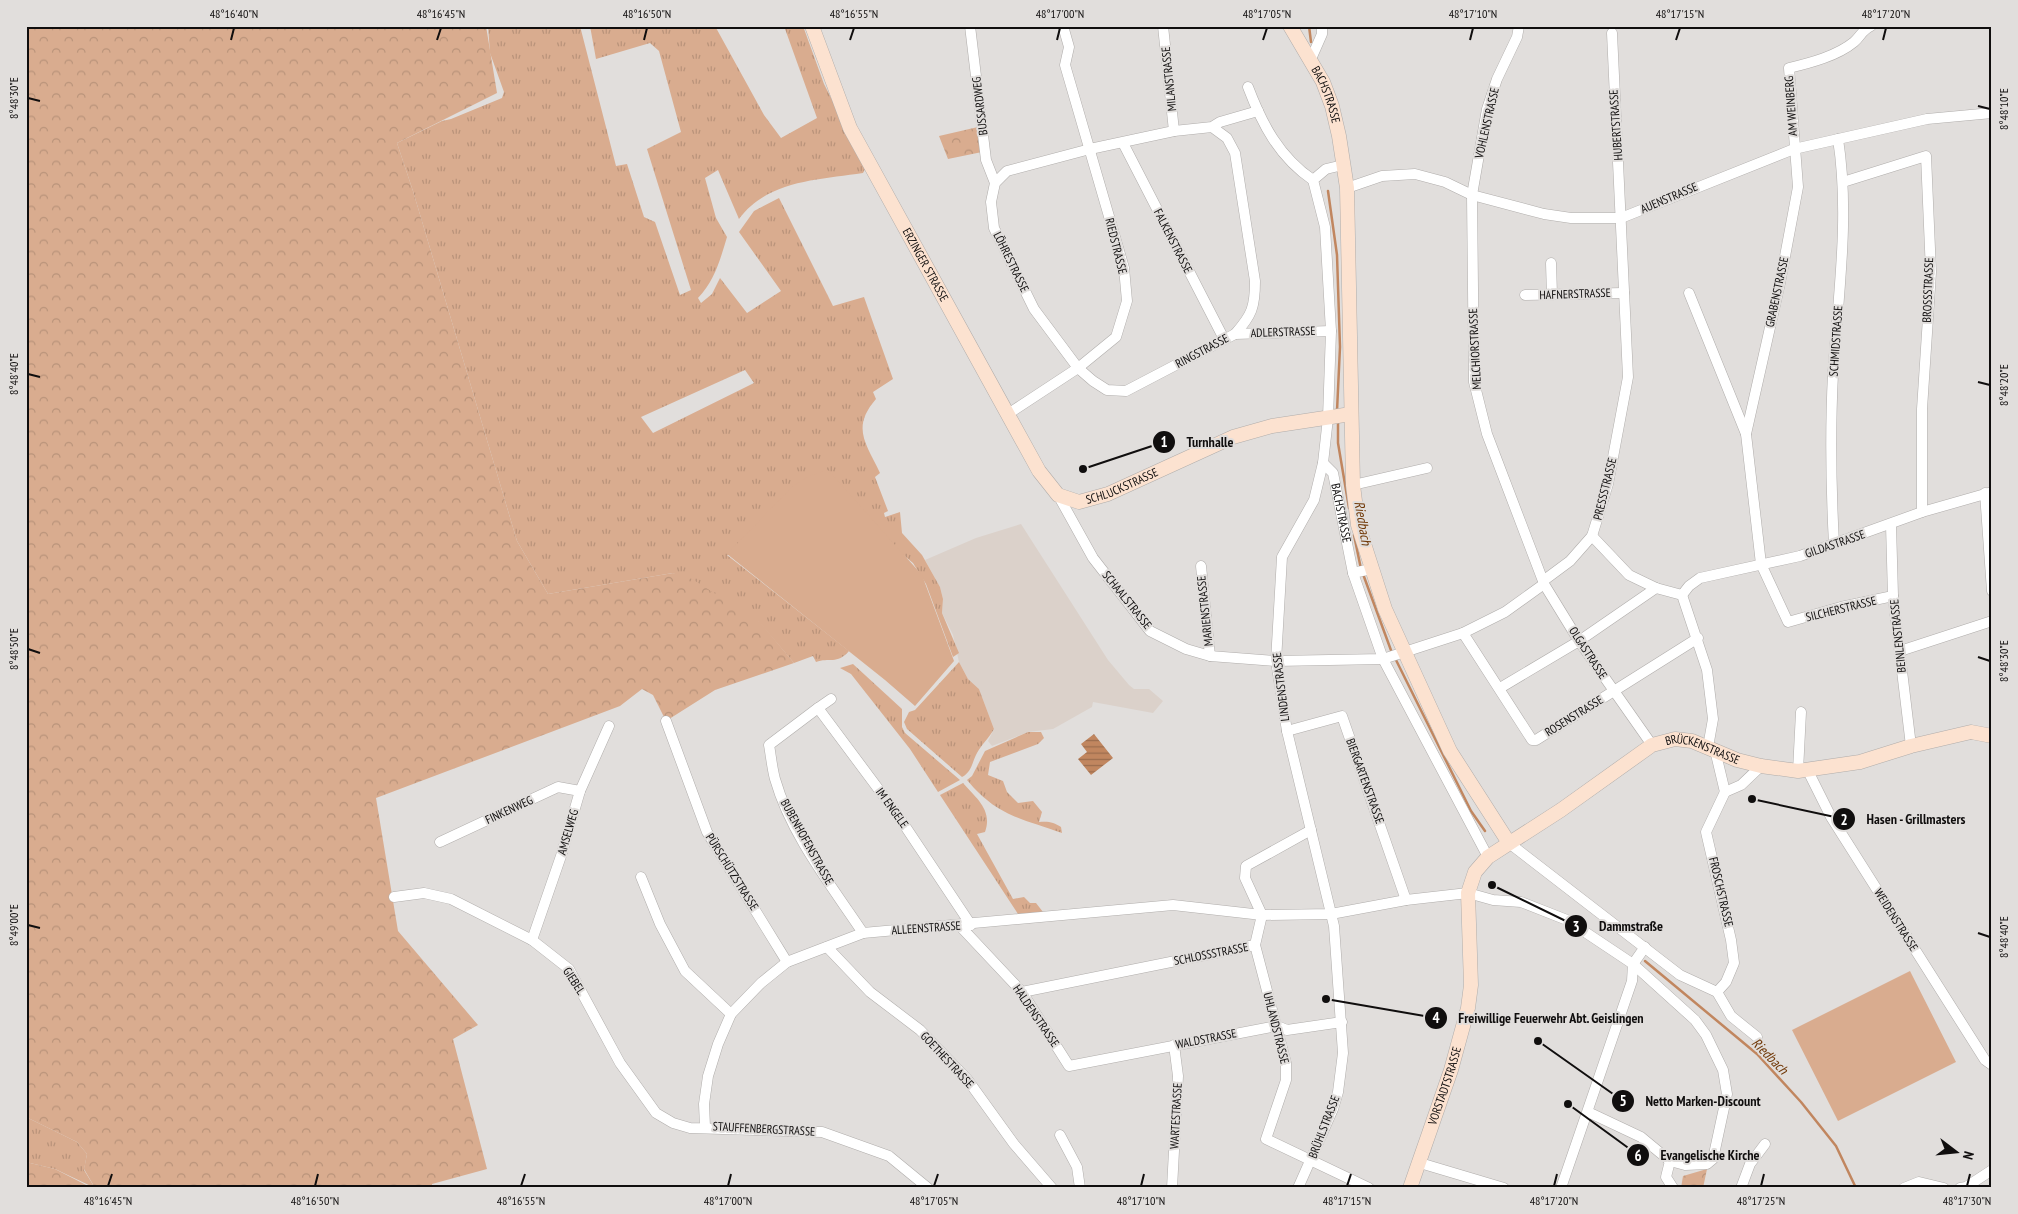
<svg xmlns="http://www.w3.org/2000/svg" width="2018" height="1214" font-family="'PT Sans Narrow',sans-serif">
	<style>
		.built { fill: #dbd1ca }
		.grass { fill: url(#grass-tufts); fill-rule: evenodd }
		.forest { fill: url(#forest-crowns) }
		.garden { fill: #d9ac8f }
		.water { fill: url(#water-rules) }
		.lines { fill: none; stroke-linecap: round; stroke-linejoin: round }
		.stream { stroke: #c1865f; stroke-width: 2.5 }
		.street-casing { stroke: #b0adab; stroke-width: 11 }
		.secondary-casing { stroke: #b0adab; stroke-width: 15 }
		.street { stroke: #fff; stroke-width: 10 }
		.secondary { stroke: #fce2d0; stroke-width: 14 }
		.ticks { fill: none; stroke: #100e0e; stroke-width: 2 }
		.labels { text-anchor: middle; stroke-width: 4; stroke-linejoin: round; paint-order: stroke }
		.street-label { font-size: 12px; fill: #100e0e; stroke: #e1dedc }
		.water-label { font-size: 14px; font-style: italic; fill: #703807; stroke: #e1dedc }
		.leader { fill: none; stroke: #100e0e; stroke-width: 2 }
		.callout-dot { fill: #100e0e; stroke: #e1dedc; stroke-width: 2 }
		.mark-label { font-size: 15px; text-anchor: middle; font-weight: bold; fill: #fff }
		.callout-label { font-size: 14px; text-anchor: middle; font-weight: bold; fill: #100e0e; stroke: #e1dedc; stroke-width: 4; stroke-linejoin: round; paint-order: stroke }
		.neatline { fill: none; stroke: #100e0e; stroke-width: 2 }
		.ticks-label { font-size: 12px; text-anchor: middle; fill: #100e0e }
	</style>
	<defs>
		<pattern id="grass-tufts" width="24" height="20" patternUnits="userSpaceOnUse" patternTransform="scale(1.25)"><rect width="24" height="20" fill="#d9ac8f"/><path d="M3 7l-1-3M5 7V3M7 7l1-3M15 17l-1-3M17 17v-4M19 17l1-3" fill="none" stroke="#b9937a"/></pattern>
		<pattern id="forest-crowns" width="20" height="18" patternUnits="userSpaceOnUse" patternTransform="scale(1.25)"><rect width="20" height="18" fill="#d9ac8f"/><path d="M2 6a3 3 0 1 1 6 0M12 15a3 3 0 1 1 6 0" fill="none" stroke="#b9937a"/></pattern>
		<pattern id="water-rules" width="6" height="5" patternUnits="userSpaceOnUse" patternTransform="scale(1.25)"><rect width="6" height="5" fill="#c1865f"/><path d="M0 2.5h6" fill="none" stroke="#9b6c4d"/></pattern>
	</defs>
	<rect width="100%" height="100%" fill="#e1dedc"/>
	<path class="built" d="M1021,524l87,136 21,25 5,4h15l14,12 -10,12 -60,-11 -1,5 -39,22 -25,3 -36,14 -4,-5 6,-12 -15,-40 -11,-10 -9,-17 -6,-27 -11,-22 1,-14 -3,-12 -15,-27 51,-22z"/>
	<path class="grass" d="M488,26h92l36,140 11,-2 17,53 11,5 25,73 11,-5 -44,-141 34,-17 -22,-81 -9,-8 -54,16 -6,-33h125l49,89 17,23 36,-20 -33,-92h19l21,58 42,83 -3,6c-45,7 -95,7 -124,46l-21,-49 -13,8 11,40 11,19c-7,23 -12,43 -29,61l3,5 11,-9 8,-16 27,35 34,-22 -42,-59 15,-21 25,-13 54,108 31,-9 29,82 -20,13 3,7c-25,29 -10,44 4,74l-5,4 13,34 -4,2 1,4 15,-5 2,21 20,22 18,32 3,12 -1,14 17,40 -6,4 -27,-73 -13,-21 -11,-9 -175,1 122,96c-12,14 -20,6 -33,11l-3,-6 -19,7 -35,-41 -86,-49 -125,21 -31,-53 -104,-350 -16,-48 45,-22 9,-2 51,-21 2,-6 -14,-39zM745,370l9,13 -101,50 -12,-16z
		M959,662l9,17 11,10 15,40c-5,9 -12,15 -17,24 -5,9 -5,19 -15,24l-55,-48 -3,-7 5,-10 6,-2z
		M853,664l49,45v18l3,6 55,47 -22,12 -28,-43 -59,-75 -11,-6z
		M1028,732h13l3,6 -6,6 -48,18 -2,13 15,6 4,11 11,11 15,-2 9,11 -3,10c9,-1 15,0 22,5l1,6c-42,-15 -65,-17 -95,-53l5,-4 13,-25z
		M963,783c13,15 30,27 22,49l-8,2 36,65 11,-2 6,6h6l7,9 -25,2 -78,-119z
		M26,1117l51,25 10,12 -3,16 11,18 -40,-19 -29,-7z"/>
	<path class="forest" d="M26,26h460l11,67 -100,50 16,48 104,350 31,53 125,-21 19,6 68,43 34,41 -79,27 -49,31 -13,-26 -11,-6 -22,17 -244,92 22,133 80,94 -25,14 34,130 -55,15v4h-337l-11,-19 3,-15 -10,-12 -51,-25z
		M978,127l4,25 -34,7 -9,-23z
		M26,1162l29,7 37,19h-66z
		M1707,1169l-4,19h-22l2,-12z"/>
	<path class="garden" d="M828,470l94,105 32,86 -39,45 -30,-26 -158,-126 66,-68 16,-10z
		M1910,971l46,91 -118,59 -46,-91z"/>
	<path class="water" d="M1094,734l19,24 -22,17 -13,-16 9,-7 -6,-8z"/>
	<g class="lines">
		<path class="stream" d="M1309,26l2,16
			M1328,191l9,64 3,92 -3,64
			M1338,421v22l11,65
			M1354,535l7,34
			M1363,574l29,79
			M1395,658l76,153 14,20
			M1645,961l112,93 44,48 35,44 20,42"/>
		<g class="street-casing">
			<g id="street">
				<path d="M970,26l16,134 9,23"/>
				<path d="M1163,26l11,105"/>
				<path d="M1519,26l-2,11 -20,42 -10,30 -15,86 2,187 13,52 56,147"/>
				<path d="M1871,26c-9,4 -10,10 -17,16 -17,14 -44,21 -65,26l9,119 -18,96 -34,151 15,130 27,58 53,-15 52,-11"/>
				<path d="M1311,59l11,-25v-8"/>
				<path d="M1248,87c14,37 31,70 65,93"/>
				<path d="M1212,127l15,11 8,15 20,128c0,26 -3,34 -20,53l-109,57 -19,-1 -14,-9 -15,-13 -44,-59 -40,-81 -3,-26 4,-19 12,-12 83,-22 84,-18 38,-4 8,-5 38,-11"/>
				<path d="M1123,143l101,196"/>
				<path d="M1843,182l83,-26 5,116 -9,137v103"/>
				<path d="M1347,188l35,-12 33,-2 30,8 27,13 72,19 27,4h50l173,-69 133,-30 65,-6"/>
				<path d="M1551,263l1,32"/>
				<path d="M1689,293l57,141"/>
				<path d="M1525,295l99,-2"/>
				<path d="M1235,334l96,-3"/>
				<path d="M1008,414l70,-46 38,-31 11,-36 -3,-33 -59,-203 4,-18 -6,-21"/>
				<path id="s1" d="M1323,463l10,10 20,100 30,86 105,198"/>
				<path d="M1353,485l74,-17"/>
				<path d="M1985,493l7,98"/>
				<path d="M1058,495l35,63 57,73 36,18 24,7 66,5 107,-2 80,-26 42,-21 39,-28 -1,-3 27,-20 22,-25 16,-52 20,-107 -16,-344"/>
				<path d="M1891,525l2,71 18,150"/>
				<path d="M1592,536l37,39 27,13 26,7 25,75 6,49 -5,28"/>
				<path d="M1834,544c-3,-57 -4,-113 -1,-170 5,-78 17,-158 5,-235"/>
				<path d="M1201,566l9,90"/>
				<path d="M1353,573l18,-4"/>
				<path d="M1544,584l35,57 73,104"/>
				<path d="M1682,595l7,-9 11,-8 100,-22 122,-44 70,-20"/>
				<path d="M1463,633l69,107h4l162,-102"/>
				<path d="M1900,651l92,-30"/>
				<path d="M1500,688l79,-47 77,-53"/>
				<path d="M831,699l-13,9 79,106 74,111"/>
				<path d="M818,708l-49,37c2,11 3,23 6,34 16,56 56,106 88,154"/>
				<path d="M666,721l41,111 80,130"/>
				<path d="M1287,731l55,-15 64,184"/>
				<path d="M1715,750l10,42"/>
				<path d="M1798,771l3,-59"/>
				<path d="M1808,771l23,46 154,243 7,5"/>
				<path d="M1725,792l16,-7 20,-19"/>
				<path d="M440,842l118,-55 22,4"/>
				<path d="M1509,843l171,132 37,17 14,24 26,21"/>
				<path d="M641,877l19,47 25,47 46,43"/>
				<path d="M394,897l30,-4 27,6 81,41 37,29 51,94 36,50 17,10 17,5 132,4 67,24 39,32"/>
				<path d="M1262,915l-7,30 31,118v17l-20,59 103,49"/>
				<path d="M1262,915l-17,-37 1,-12 65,-36"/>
				<path d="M960,926l62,66 47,74 208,-40 10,4 55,-8"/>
				<path d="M532,940l29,-84 19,-65 29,-65"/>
				<path d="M827,947l43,45 50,38 47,49 47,65 38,44"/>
				<path d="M1022,992l233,-47"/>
				<path d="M1717,992l9,-10 8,-19 -3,-23 -25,-108 19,-40"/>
				<path d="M705,1127l-1,-23 4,-28 10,-32 13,-30 30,-31 26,-21 76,-29 310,-28 89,10 69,-1 75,-14 62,-7 25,7 28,2 46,18 66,44 62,56 11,15 17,35 4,24 -14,65 -6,5 -22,1 -15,-4 -29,-24 -53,-25"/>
				<path d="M1060,1135l17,32 3,21"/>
				<path d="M1670,1161l-4,16 7,11"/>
				<path d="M1420,1163l84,25"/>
				<path d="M1172,1188l6,-112 -4,-31"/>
				<path d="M1298,1188l35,-79 5,-17 5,-39 -9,-127 -47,-195 -11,-70 6,-104 32,-57 9,-37 5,-45 3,-87 -6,-104 -12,-47 13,-11 17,-4"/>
				<path d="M1561,1188l71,-207 1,-17 12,-17"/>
				<path d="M1741,1188l9,-24 15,-20"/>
				<path d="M1904,1188l15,-6 25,6"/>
				<path d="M1960,1188l6,-1 26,-17"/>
			</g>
		</g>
		<g class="secondary-casing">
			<g id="secondary">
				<path id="s2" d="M812,26l38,102 189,343 19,24 21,7 29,-8 125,-57 39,-11 79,-12"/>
				<path id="s3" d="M1290,26l33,56 9,24 7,30 8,52 6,297 5,40 27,84 65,142 59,92"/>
				<path id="s4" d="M1410,1188l41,-118 17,-62 3,-23 -3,-92 7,-21 13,-15 73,-47 91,-65 23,-6 17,2 45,19 24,6 37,5 62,-9 51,-16 60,-14 21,4"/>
			</g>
		</g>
		<use href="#street" class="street"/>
		<use href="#secondary" class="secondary"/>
	</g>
	<path class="ticks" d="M231,40l3,-12M437,40l4,-12M644,40l3,-12M850,40l4,-12M1057,40l3,-12M1263,40l4,-12M1470,40l3,-12M1676,40l4,-12M1883,40l3,-12M28,98l12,3M1978,106l12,3M28,374l12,3M1978,382l12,3M28,649l12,4M1978,657l12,4M28,925l12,3M1978,933l12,4M108,1186l4,-12M315,1186l3,-12M521,1186l4,-12M728,1186l3,-12M934,1186l4,-12M1141,1186l3,-12M1347,1186l4,-12M1554,1186l3,-12M1761,1186l3,-12M1967,1186l3,-12"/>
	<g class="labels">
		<g class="street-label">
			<text transform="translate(1169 79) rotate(-96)" y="4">MILANSTRASSE</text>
			<text dy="4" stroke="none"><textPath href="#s3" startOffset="78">BACHSTRASSE</textPath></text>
			<text transform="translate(980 106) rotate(-97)" y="4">BUSSARDWEG</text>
			<text transform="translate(1791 106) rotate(-94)" y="4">AM WEINBERG</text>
			<text transform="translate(1487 123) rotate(-77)" y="4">VOHLENSTRASSE</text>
			<text transform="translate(1616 125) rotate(-94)" y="4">HUBERTSTRASSE</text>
			<text transform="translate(1669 198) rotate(-23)" y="4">AUENSTRASSE</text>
			<text transform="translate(1173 241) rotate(63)" y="4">FALKENSTRASSE</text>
			<text transform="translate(1116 246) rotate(76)" y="4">RIEDSTRASSE</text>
			<text transform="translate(1011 262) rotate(64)" y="4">LÖHRESTRASSE</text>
			<text dy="4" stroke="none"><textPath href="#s2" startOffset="265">ERZINGER STRASSE</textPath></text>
			<text transform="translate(1928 290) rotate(-88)" y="4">BROSSSTRASSE</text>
			<text transform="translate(1777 292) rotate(-78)" y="4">GRABENSTRASSE</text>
			<text transform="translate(1575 294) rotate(-2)" y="4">HAFNERSTRASSE</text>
			<text transform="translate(1283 332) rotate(-2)" y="4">ADLERSTRASSE</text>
			<text transform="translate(1836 341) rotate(-86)" y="4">SCHMIDSTRASSE</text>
			<text transform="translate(1475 349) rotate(-93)" y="4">MELCHIORSTRASSE</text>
			<text transform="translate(1202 351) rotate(-28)" y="4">RINGSTRASSE</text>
			<text dy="4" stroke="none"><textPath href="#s2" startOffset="599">SCHLUCKSTRASSE</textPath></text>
			<text transform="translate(1605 489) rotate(-76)" y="4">PRESSSTRASSE</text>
			<text dy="4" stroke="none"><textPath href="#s1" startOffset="55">BACHSTRASSE</textPath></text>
			<text transform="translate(1835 544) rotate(-19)" y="4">GILDASTRASSE</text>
			<text transform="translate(1127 600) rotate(51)" y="4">SCHAALSTRASSE</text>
			<text transform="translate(1841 609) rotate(-14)" y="4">SILCHERSTRASSE</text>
			<text transform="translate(1205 611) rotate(-96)" y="4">MARIENSTRASSE</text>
			<text transform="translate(1898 636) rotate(-96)" y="4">BEINLENSTRASSE</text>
			<text transform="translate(1588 653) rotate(57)" y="4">OLGASTRASSE</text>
			<text transform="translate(1281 687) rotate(-97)" y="4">LINDENSTRASSE</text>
			<text transform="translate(1574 716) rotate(-32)" y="4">ROSENSTRASSE</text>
			<text dy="4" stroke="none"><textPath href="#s4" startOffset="598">BRÜCKENSTRASSE</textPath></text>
			<text transform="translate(1365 781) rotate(70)" y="4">BIERGARTENSTRASSE</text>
			<text transform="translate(892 808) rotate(54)" y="4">IM ENGELE</text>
			<text transform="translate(509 810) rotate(-25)" y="4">FINKENWEG</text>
			<text transform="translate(568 832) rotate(-74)" y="4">AMSELWEG</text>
			<text transform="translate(807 842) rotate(61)" y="4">BUBENHOFENSTRASSE</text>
			<text transform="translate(732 872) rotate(58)" y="4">PÜRSCHÜTZSTRASSE</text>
			<text transform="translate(1721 892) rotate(77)" y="4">FROSCHSTRASSE</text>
			<text transform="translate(1896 920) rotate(58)" y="4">WEIDENSTRASSE</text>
			<text transform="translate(926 928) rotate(-4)" y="4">ALLEENSTRASSE</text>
			<text transform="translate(1211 954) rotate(-11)" y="4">SCHLOSSSTRASSE</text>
			<text transform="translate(574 981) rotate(57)" y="4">GIEBEL</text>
			<text transform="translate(1036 1016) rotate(56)" y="4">HALDENSTRASSE</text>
			<text transform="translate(1276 1028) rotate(76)" y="4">UHLANDSTRASSE</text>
			<text transform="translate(1206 1039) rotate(-11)" y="4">WALDSTRASSE</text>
			<text transform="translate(947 1060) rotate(47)" y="4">GOETHESTRASSE</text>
			<text dy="4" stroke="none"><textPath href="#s4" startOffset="108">VORSTADTSTRASSE</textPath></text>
			<text transform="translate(1176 1116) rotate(-87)" y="4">WARTESTRASSE</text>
			<text transform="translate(1324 1127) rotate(-69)" y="4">BRÜHLSTRASSE</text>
			<text transform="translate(764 1129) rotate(3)" y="4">STAUFFENBERGSTRASSE</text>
		</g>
		<g class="water-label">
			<text transform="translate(1363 523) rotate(80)" y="5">Riedbach</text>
			<text transform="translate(1770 1056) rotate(45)" y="5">Riedbach</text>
		</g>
	</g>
	<path class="leader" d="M1083 469L1164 442M1752 799L1844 819M1492 885L1576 926M1326 999L1436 1018M1538 1041L1623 1101M1568 1104L1638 1155"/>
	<g class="callout-dot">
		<circle cx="1083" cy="469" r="5"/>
		<circle cx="1752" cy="799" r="5"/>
		<circle cx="1492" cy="885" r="5"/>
		<circle cx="1326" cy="999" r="5"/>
		<circle cx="1538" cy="1041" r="5"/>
		<circle cx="1568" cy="1104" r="5"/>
		<circle cx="1164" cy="442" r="12"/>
		<circle cx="1844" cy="819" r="12"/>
		<circle cx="1576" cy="926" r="12"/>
		<circle cx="1436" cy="1018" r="12"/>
		<circle cx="1623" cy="1101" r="12"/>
		<circle cx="1638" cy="1155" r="12"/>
	</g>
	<g class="mark-label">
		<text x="1164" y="447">1</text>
		<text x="1844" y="825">2</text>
		<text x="1576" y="932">3</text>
		<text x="1436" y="1023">4</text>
		<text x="1623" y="1106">5</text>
		<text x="1638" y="1161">6</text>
	</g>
	<g class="callout-label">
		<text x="1210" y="447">Turnhalle</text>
		<text x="1916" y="824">Hasen - Grillmasters</text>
		<text x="1631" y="931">Dammstraße</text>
		<text x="1551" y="1023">Freiwillige Feuerwehr Abt. Geislingen</text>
		<text x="1703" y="1106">Netto Marken-Discount</text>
		<text x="1710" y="1160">Evangelische Kirche</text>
	</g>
	<rect width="2018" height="1214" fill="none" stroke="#e1dedc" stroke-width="55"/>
	<g transform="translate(1956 1152) rotate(106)" stroke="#e1dedc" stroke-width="4" paint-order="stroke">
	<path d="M0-4L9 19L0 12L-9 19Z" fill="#100e0e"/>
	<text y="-8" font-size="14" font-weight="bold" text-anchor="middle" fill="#100e0e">N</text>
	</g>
	<rect x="28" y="28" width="1962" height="1158" class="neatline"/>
	<g class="ticks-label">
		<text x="234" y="18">48°16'40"N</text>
		<text x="441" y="18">48°16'45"N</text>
		<text x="647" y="18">48°16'50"N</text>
		<text x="854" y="18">48°16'55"N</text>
		<text x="1060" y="18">48°17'00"N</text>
		<text x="1267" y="18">48°17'05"N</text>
		<text x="1473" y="18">48°17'10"N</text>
		<text x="1680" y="18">48°17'15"N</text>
		<text x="1886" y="18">48°17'20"N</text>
		<text transform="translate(14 98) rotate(-90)" y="4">8°48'30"E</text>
		<text transform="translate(2004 109) rotate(-90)" y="4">8°48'10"E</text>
		<text transform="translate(14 374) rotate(-90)" y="4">8°48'40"E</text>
		<text transform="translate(2004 385) rotate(-90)" y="4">8°48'20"E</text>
		<text transform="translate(14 649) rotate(-90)" y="4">8°48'50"E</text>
		<text transform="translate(2004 661) rotate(-90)" y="4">8°48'30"E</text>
		<text transform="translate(14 925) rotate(-90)" y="4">8°49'00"E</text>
		<text transform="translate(2004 937) rotate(-90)" y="4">8°48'40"E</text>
		<text x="108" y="1205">48°16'45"N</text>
		<text x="315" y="1205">48°16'50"N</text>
		<text x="521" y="1205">48°16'55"N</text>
		<text x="728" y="1205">48°17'00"N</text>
		<text x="934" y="1205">48°17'05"N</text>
		<text x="1141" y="1205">48°17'10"N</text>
		<text x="1347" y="1205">48°17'15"N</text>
		<text x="1554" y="1205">48°17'20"N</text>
		<text x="1761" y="1205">48°17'25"N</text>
		<text x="1967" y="1205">48°17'30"N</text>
	</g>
</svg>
